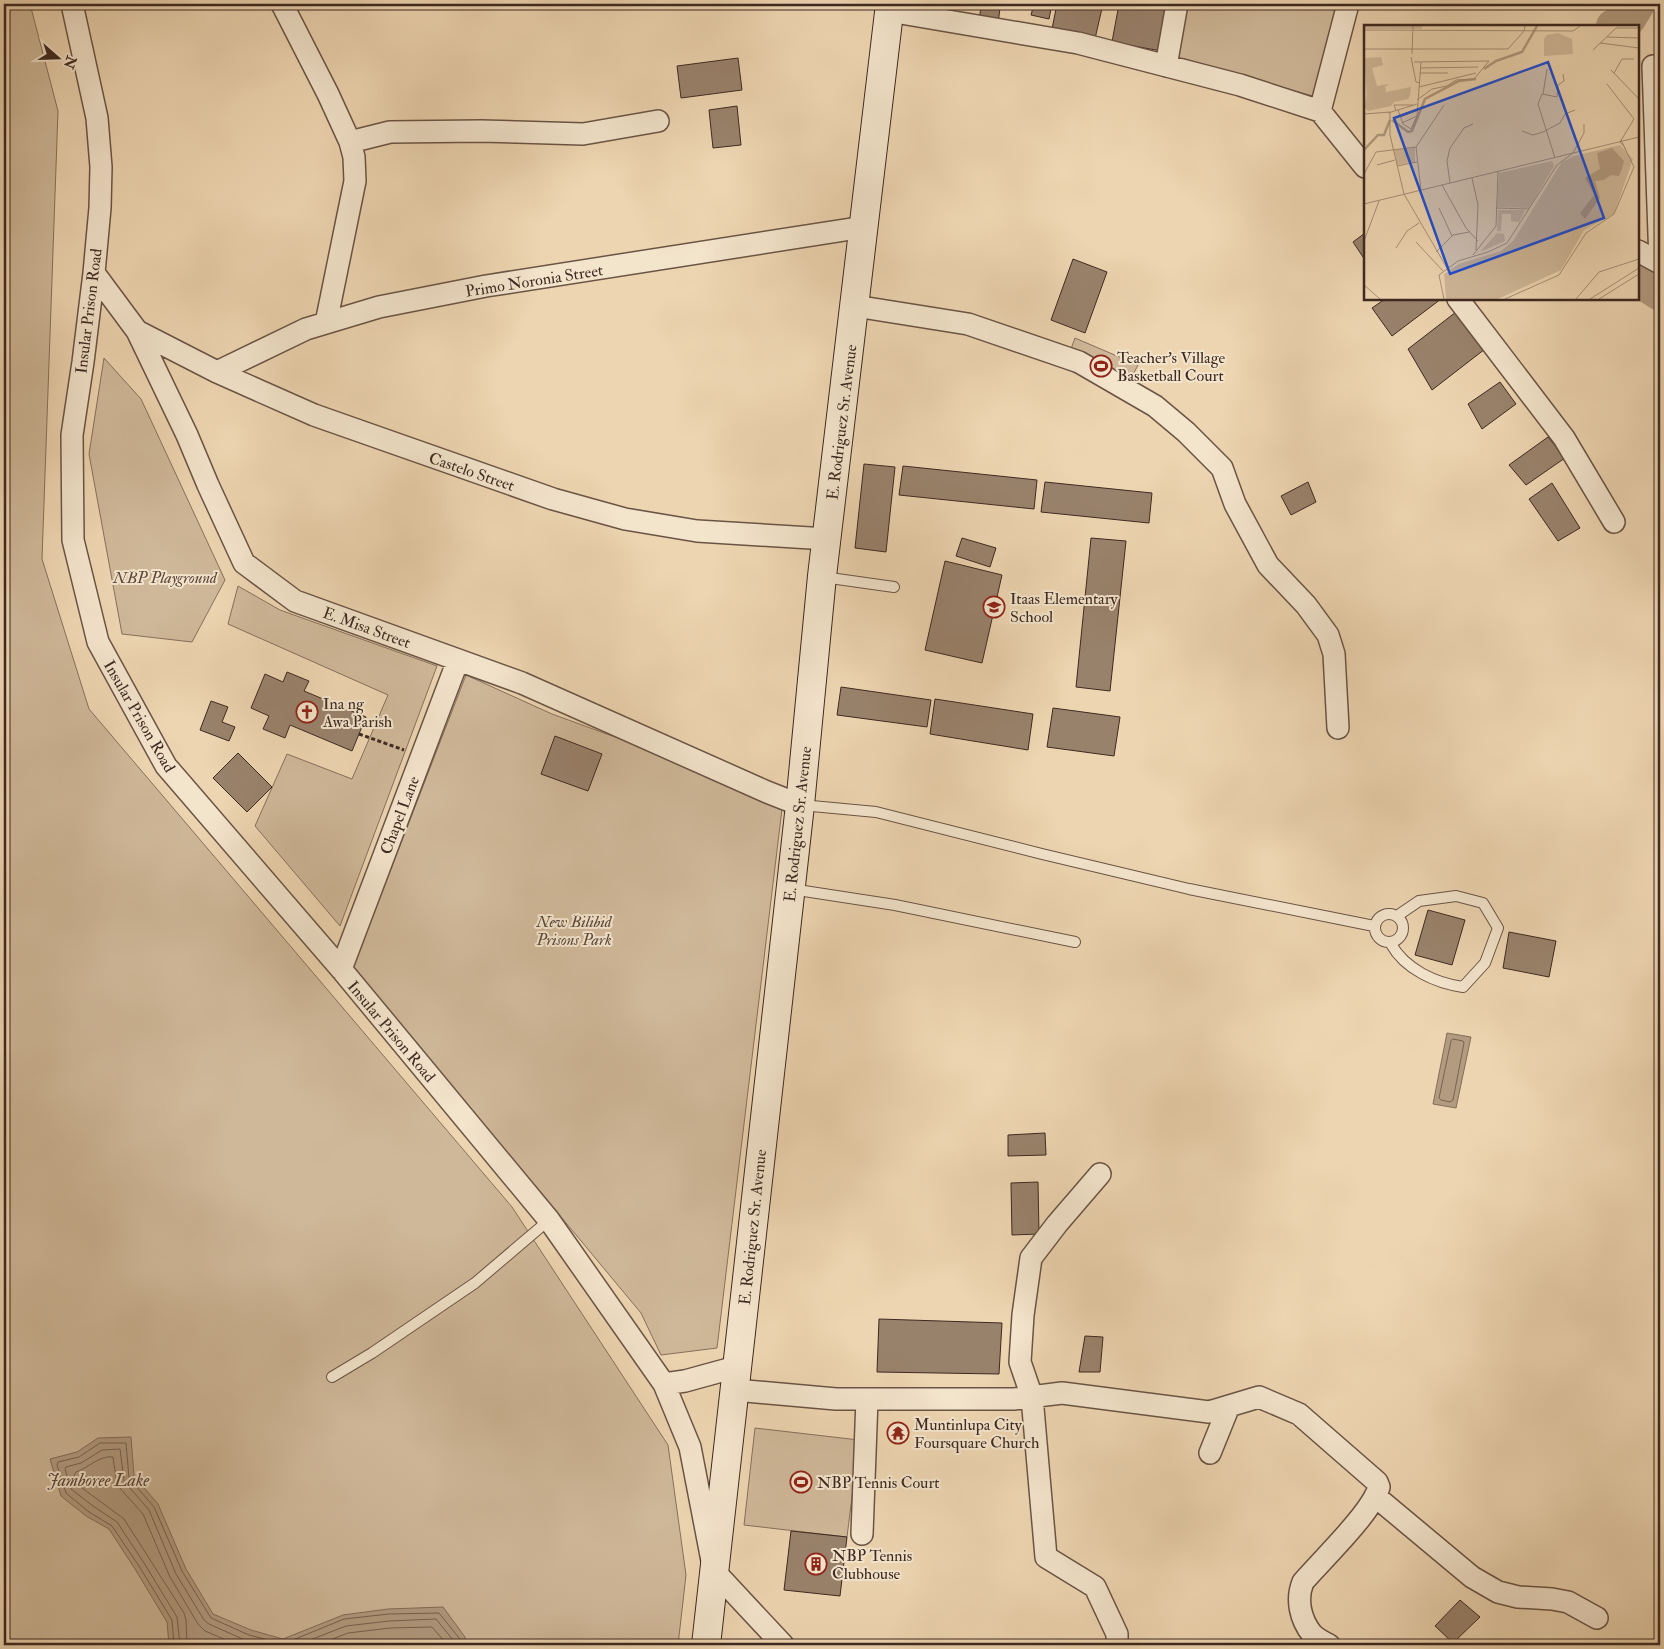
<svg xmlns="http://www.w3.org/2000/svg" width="1664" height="1649" font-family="'IM FELL Double Pica',serif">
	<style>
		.green { fill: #cfb899; stroke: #86705d }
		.water { fill: #b29b80; stroke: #846d5a }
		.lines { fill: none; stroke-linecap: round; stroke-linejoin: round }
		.shore { stroke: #786250; stroke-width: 1 }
		.river { stroke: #b29b80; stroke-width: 34 }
		.building { fill: #99826c; stroke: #3e2921 }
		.lane-casing { stroke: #6a5445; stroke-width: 12 }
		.street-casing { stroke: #6a5445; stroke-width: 24 }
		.secondary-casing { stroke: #3e2921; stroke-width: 30 }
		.path { stroke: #3e2921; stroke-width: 3; stroke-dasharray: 4 2.5; stroke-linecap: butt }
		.lane { stroke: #f3e4cc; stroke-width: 10 }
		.street { stroke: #f3e4cc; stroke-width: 21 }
		.secondary { stroke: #f3e4cc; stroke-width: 28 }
		.labels { text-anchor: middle; stroke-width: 4; stroke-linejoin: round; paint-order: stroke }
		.street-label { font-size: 16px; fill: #3e2921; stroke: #f3e4cc }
		.poi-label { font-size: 16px; fill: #3e2921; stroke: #f3e4cc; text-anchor: start }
		.park-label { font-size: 16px; font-style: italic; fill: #5b4639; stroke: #f3e4cc }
		.water-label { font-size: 18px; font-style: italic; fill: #5b4639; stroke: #f3e4cc }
		.inset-river { fill: none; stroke: #b29b80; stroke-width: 2.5 }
		.inset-road { fill: none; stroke: #a79077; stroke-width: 1 }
		.view { fill: #1d4ed8; fill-opacity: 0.15; stroke: #1d4ed8; stroke-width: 2.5 }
		.inset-edge { fill: none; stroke: #3e2921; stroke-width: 2.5 }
	</style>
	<rect width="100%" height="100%" fill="#edd5b1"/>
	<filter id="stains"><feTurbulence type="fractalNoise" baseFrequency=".004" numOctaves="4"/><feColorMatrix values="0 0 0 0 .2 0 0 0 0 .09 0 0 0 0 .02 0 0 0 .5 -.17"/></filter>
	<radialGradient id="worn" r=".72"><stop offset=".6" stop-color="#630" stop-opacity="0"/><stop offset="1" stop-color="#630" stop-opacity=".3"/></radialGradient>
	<path class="green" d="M4,4h26l28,107 -16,448 47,150 423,498 156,238 18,130 -8,70h-674z
		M1185,4h153l-22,93 -141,-41z
		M1075,338l63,27 -15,29 -59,-26z
		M104,358l37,41 84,181 -33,62 -70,-8 -33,-180z
		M238,586l42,24 157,56 -97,260 -85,-100 32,-72 65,25 36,-84 -160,-71z
		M466,675l86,39 74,27 156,68 -65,539 -56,7 -20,-42 -288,-346z
		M755,1428l104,12 -12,97 -103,-12z"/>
	<path class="water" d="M1447,1033l24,4 -15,71 -23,-4z
		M131,1437l3,39 24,28 28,65 27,45 38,16 32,9 60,-24 45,-6 55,-2 22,30 -1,8h-295l-2,-23 -32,-53 -26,-40 -23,-13 -25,-20 -11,-37 27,-7 21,-14z"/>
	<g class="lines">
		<path class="shore" d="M1453,1039l10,2 1,2 -11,57 -3,2 -9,-2 -2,-2 12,-57z
			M174,1645l-2,-25 -33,-54 -27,-40 -23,-14 -23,-19 -9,-28 1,-3 21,-5 21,-14h26l3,35 25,29 28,64 29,47 38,17 34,9 61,-25 45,-5 50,-1 20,25v7
			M180,1645l-3,-28 -33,-54 -27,-41 -24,-16 -22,-17 -6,-20 1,-2 15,-4 21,-13 18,-1 4,32 25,29 27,64 28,46 5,4 38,17 16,4
			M187,1645l-1,-25 -2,-7 -60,-94 -46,-34 -4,-10 2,-3c12,-4 24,-17 37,-15l4,28 26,29 27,63 28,47 7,7 33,14
			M297,1645l49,-19 43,-5 47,-2 17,21v5
			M317,1645l31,-12 42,-5 42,-1 13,15v3"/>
		<path class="river" d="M1613,26l16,-7 9,-15
			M1638,280l22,14"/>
	</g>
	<path class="building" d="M1034,4h18l-3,15 -18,-4z
		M1057,4h46l-9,39 -43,-9z
		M1119,4h41l10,2 -9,45 -49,-9z
		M981,6l19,2 -2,16 -19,-3z
		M738,58l4,32 -61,8 -4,-32z
		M737,106l4,39 -28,3 -4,-38z
		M1365,233v27l-12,-18z
		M1073,259l34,13 -22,61 -34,-13z
		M1385,299h56l-49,37 -20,-28z
		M1456,312l29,37 -53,41 -24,-41z
		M1500,382l16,22 -34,25 -14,-25z
		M1548,437l17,21 -39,27 -17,-20z
		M864,464l31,3 -9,85 -31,-4z
		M903,466l134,14 -3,29 -135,-14z
		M1045,482l107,11 -3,30 -108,-11z
		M1308,482l8,20 -25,13 -10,-19z
		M1552,483l28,45 -22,13 -29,-42z
		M962,538l34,10 -6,19 -34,-11z
		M1091,538l35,3 -16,150 -34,-4z
		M945,561l57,14 -20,88 -57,-13z
		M287,672l22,9 -5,10 62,26 -14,34 -62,-26 -5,13 -22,-9 6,-13 -18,-8 14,-34 18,8z
		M841,687l90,13 -4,27 -90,-12z
		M935,699l98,15 -5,36 -98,-16z
		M211,701l17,6 -6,15 13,5 -6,14 -29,-11z
		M1053,708l67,9 -6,39 -67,-9z
		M555,736l47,18 -14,37 -47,-17z
		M238,753l34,34 -25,25 -34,-34z
		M1428,910l37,10 -13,45 -37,-10z
		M1509,932l47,9 -7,36 -46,-9z
		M1045,1133l1,22 -38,1v-21z
		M1038,1182l1,52 -27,1 -1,-52z
		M879,1319l123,4 -3,51 -122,-2z
		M1085,1336l18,1 -3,35h-21z
		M791,1531l56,6 -7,59 -56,-6z
		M1460,1600l20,17 -27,26 -18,-17z"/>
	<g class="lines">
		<g class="lane-casing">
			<path id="lane" d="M823,577l71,10
				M801,805l75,7 166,42 147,35 185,37
				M791,889l104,16 180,37
				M1375 928a14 14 0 1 1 28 0a14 14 0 1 1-28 0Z
				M1391,944c14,25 44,39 72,43l22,-24 13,-35 -15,-25 -27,-7 -37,5 -22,15
				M332,1377l40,-24 103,-70 74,-63"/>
		</g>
		<g class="street-casing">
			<path id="street" d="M72,4l25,114 4,49 -1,41 -6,65 -11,89 -11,73 1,105 25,102 68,124 175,203 208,251 115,164 26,63 24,124 69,74
				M282,4l46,90 22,48 4,15 1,24 -29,142
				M889,11l189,32 162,42 80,26 45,56
				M1166,66l11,-62
				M1653,66l7,196
				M1320,111l28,-107
				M350,142l40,-10 91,-1 102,3 75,-13
				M1638,251l22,12
				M94,273l43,58 50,104 21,50 36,78 51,38 227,82 245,109 33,13
				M1458,299l106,139 50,84
				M855,306l113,18 111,38 76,44 31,26 36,36 13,36 33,61 38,40 22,30 6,19 4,74
				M137,331l80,41 97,43 239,84 72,20 72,12 130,8
				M217,372l89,-43 73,-22 107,-21 378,-59
				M341,969l117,-309
				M1100,1174l-43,50 -26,34 -8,57 -3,47 12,35 14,160 49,30 22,47v11
				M664,1384l21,-3 51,-14
				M735,1390l101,9h178l48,-6 147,19 50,-15 40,17 78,68 2,5c-7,25 -57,73 -76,95 -7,17 -3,37 9,52 4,4 11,8 17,11
				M1210,1453l19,-47
				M1375,1496l97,81 26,15 20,5 34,2 16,3 29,16
				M862,1534l5,-135"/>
		</g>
		<g class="secondary-casing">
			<path id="secondary" d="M706,1645l94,-840 22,-229 68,-572"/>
		</g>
		<path class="path" d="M359,734l45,16"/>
		<use href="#lane" class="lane"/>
		<use href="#street" class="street"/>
		<use href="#secondary" class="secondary"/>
	</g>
	<defs>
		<g id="stadium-ring" transform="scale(1.125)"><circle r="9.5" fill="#f3e4cc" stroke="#8f2418" stroke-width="1.5"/><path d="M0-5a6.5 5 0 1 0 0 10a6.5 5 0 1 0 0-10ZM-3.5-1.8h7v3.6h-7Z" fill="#8f2418"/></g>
		<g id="school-ring" transform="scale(1.125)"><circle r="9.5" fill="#f3e4cc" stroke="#8f2418" stroke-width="1.5"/><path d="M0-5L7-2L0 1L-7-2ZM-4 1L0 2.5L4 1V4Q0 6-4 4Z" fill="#8f2418"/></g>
		<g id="church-ring" transform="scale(1.125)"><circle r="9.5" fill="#f3e4cc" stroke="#8f2418" stroke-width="1.5"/><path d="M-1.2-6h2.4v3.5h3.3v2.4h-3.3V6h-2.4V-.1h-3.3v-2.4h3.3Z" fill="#8f2418"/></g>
		<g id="temple-ring" transform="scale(1.125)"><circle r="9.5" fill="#f3e4cc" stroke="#8f2418" stroke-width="1.5"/><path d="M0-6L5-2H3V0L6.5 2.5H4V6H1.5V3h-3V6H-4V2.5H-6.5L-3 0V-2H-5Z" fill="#8f2418"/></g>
		<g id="building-ring" transform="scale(1.125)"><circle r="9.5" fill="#f3e4cc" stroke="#8f2418" stroke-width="1.5"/><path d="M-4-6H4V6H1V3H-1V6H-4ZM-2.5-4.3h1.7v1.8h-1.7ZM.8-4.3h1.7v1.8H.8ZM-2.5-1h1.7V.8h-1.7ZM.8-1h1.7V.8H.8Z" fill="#8f2418"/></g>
	</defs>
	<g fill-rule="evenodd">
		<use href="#stadium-ring" x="1101" y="366"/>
		<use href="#school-ring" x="994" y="607"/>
		<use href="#church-ring" x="307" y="712"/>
		<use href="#temple-ring" x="898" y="1433"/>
		<use href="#stadium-ring" x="801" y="1482"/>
		<use href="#building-ring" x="816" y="1564"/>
	</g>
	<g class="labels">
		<g class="street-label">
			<text transform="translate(534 280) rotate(-9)" y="6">Primo Noronia Street</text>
			<text transform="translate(88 311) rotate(-83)" y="6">Insular Prison Road</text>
			<text transform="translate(841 422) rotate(-83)" y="6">E. Rodriguez Sr. Avenue</text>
			<text transform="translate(472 471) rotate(19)" y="6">Castelo Street</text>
			<text transform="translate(367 627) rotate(20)" y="6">E. Misa Street</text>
			<text transform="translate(140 716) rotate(60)" y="6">Insular Prison Road</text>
			<text transform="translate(399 815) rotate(-69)" y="6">Chapel Lane</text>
			<text transform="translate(797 824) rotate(-84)" y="6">E. Rodriguez Sr. Avenue</text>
			<text transform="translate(392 1031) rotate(50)" y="6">Insular Prison Road</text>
			<text transform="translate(752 1227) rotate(-84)" y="6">E. Rodriguez Sr. Avenue</text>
		</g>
		<g class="poi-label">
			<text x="1117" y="363">Teacher's Village<tspan x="1117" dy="18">Basketball Court</tspan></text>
			<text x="1010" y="604">Itaas Elementary<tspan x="1010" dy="18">School</tspan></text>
			<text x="323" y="709">Ina ng<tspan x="323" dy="18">Awa Parish</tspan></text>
			<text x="914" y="1430">Muntinlupa City<tspan x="914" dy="18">Foursquare Church</tspan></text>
			<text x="817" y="1488">NBP Tennis Court</text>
			<text x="832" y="1561">NBP Tennis<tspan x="832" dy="18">Clubhouse</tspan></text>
		</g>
		<g class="park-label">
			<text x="165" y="583">NBP Playground</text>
			<text x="574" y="927">New Bilibid<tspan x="574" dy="18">Prisons Park</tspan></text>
		</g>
		<g class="water-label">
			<text x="98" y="1486">Jamboree Lake</text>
		</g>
	</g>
	<g transform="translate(1364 25)">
		<rect width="275" height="275" fill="#edd5b1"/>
		<path d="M0,1h58v3h-58zM194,8l14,6 1,15 -29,2v-17l3,-4zM17,32l2,8 -11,3 5,18 12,-2 -4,3 1,5 25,-5 -1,8 -2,4 -14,3 -3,4 -23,5 -4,-4 3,-11 -3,-38zM256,120l13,14 -19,55 -30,16 -23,40 -63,29h-52l-2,-25 15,-10 42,-13 12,-10 49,-79 12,-6zM51,122v15l-18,3 -3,-15zM188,136l2,5 -25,42 -32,-1 2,-34zM134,185h27l-6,12 -8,-1v-7h-9l-1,17h-4zM133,208l7,1 1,7 -25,11z" fill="#cfb899"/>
		<path d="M248,123l12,13 -2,8 -3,7 -8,-1 -7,5 -9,1 5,17 -15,21 -5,-6 14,-18 -9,-17 15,-9 -3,-16z" fill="#b29b80"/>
		<path class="inset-river" d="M120,44l12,-8 26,-9 15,-26M28,95l16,12 4,-1 13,-32 34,-18 17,-2M0,125l14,-15h6l6,-15"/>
		<path class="inset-road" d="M0,5l209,1 7,-5M243,12l32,1M236,18l39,5M0,24h144l16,-18 1,-5M229,25l23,-22h23M48,29l1,-28M47,32l5,25 4,1M50,37l75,-1M56,43l58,-1M247,45l28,29M56,48h28M250,48l8,-14h12M243,59l27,35 -14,23 6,7M55,62l57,-14M179,69l4,-25M53,75l15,-11 15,-3 9,-6 18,-1 15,-18M34,85l5,14 8,5 6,-13 4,-54M32,86l-2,-6h19M24,88l29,-9M0,89l26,-2v23l14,59 43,74M36,92l18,-7M38,98l15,-7M158,106l11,4 10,-3 17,-9 5,-9 10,-4M191,133l-17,-54 4,-10 15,3 1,-12 6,-4 -1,-7M13,140l18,-5M33,141l20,-4M0,149l12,-22 40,-5M108,153l6,27 -2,45M86,158l-3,-22 3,-13 14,-20 9,-4M78,160l24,43 12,13M57,165l-5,-43 28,-42M0,179l275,-67M75,183l13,28M132,183l33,1M0,216l15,-40M52,217l27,29M32,223l11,-17 12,-8M72,227l17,-17 16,-3M109,230l23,-29 2,-54M0,260l16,14M80,274l-5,-24 19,-14 30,-9 19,-9 50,-78 16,-12 11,-20v-9M141,274l54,-24 27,-42 28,-19 20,-47 -13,-27M212,274l23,-27 40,-13M226,274l49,-31M235,274l40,-25"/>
		<path class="view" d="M184,37l56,156 -154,56 -56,-156z"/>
		<rect width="275" height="275" class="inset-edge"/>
	</g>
	<rect width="1664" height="1649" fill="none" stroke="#edd5b1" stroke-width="20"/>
	<rect x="5" y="5" width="1654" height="1639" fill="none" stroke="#3e2921" stroke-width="2.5"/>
	<rect x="10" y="10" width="1644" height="1629" fill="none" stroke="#3e2921"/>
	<g transform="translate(58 58) rotate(110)" stroke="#f3e4cc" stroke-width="4" paint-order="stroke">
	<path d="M0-4L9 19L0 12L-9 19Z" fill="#3e2921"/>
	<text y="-8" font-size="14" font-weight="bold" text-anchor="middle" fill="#3e2921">N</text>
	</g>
	<rect width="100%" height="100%" filter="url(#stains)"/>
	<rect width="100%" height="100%" fill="url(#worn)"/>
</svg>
